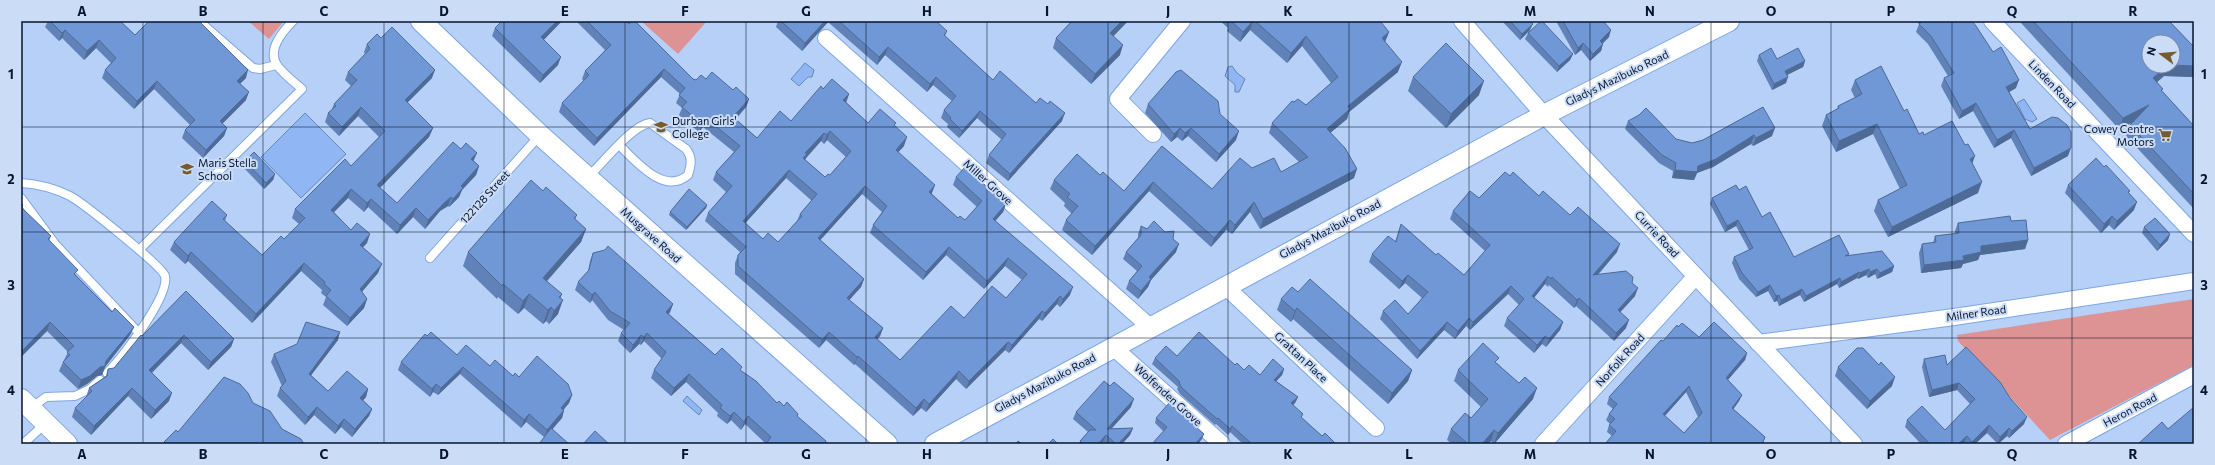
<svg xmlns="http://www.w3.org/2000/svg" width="2215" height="465" font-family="Commissioner,sans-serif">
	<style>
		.green { fill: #dd9393 }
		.water { fill: #90b7f4; stroke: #6786b8 }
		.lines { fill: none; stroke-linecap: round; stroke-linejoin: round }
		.service-casing { stroke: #7ea6e6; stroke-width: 10 }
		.minor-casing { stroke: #7ea6e6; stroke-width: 18 }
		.tertiary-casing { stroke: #7ea6e6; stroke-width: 22 }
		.service { stroke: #fff; stroke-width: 8 }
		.minor { stroke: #fff; stroke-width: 16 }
		.tertiary { stroke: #fff; stroke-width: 20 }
		.wall { fill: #6082b8; fill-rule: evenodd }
		.shaded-wall { fill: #4e6a96 }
		.building { fill: #7097d6; stroke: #4e6a96; fill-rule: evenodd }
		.grid { fill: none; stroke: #07152d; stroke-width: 1; stroke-opacity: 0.55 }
		.labels { text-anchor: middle; stroke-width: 4; stroke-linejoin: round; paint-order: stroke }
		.street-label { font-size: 11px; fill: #07152d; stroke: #cbdcf7 }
		.poi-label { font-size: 11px; fill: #07152d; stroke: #cbdcf7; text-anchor: start }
		.neatline { fill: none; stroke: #07152d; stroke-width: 1.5 }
		.grid-label { font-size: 13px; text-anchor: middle; font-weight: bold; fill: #07152d }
	</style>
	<rect width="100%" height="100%" fill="#b6d0f8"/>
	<path class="green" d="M248,21h36l-15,18z
		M641,21h66l-29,33z
		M2194,299v66l-144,75 -92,-99 -1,-6z"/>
	<path class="water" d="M805,63l9,7 -2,7h-4l-9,9 -8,-7z
		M1232,66l5,7 8,6 -6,13h-4v-7l-10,-9 3,-9z
		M2024,99l13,20 -5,3 -7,-3 -8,-16z
		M305,113l41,41 -45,44 -40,-41z
		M687,396l15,14 -3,5 -16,-14z"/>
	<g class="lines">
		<g class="service-casing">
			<path id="service" d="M199,21l54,47 7,1 16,-4
				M588,177c15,-14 43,-51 62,-54l36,26c7,9 5,16 2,26 -24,21 -52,-14 -69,-30
				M21,183c18,1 33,5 49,13 13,7 92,70 95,80 5,20 -44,83 -58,97
				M21,198l34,46 84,89
				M139,250l163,-161c-8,-7 -19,-15 -25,-24 -10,-15 6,-34 16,-44
				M430,258l110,-123
				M31,408l15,-11 29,-1 15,-7 10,-9
				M23,444l23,-21"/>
		</g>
		<g class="minor-casing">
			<path id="minor" d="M1462,21l82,94 310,329
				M1992,21l202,213
				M826,38l324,289
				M1153,134l-35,-35 64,-78
				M1225,286l151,142
				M1758,343l196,-26 240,-36
				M1113,347l109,97
				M1543,444l153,-168
				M2066,444l128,-69"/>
		</g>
		<g class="tertiary-casing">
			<path id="tertiary" d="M421,21l119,114 347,309
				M21,399l46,45
				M935,444l609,-329 185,-94"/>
		</g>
		<use href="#service" class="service"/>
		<use href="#minor" class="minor"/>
		<use href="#tertiary" class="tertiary"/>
	</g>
	<path class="wall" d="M48,21h72l15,14 111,43 -6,5 6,17 -24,24 5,4 -3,8 -21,22 -21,-20 3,-8 5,-5 -36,-36 -20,20 -32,-31 3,-8 6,-7 -15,-15 -12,12 -22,-22 -3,3 -14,-14z
		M502,21h60l-19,19 15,25 -18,18 -48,-47 3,-8z
		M576,21h51l66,58 3,1 10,-1 27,11 16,9 -3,8 -10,12 21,19 34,-17 32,-32 26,5 -3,8 22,21 27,3 9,20 -6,6 34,41v1l26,24 7,2 12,-13 -24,-22 3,-8 50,27 -3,8 -8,9 75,74 -10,12 -3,-3 -15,17 -3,-2 -30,34 -4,-3 -39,39 -10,-10 -30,33 -5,-4 -8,8 -58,-52 -1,1 -28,-25 -7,8 -84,-74v-11l3,-8 2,-3 -35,-31 3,-8 18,-21 -13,-12 3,-8 18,-20 -31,-25 -4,5 -20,-17 3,-7 -6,-5 4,-9 -19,-17 -67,69 -35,-34 3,-9 22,-22 -2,-2 3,-8 20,-21zM827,140l19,17 -16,18 -5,2 -20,-17 1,-2 15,-17 3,3zM786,178l26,23 -12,13 -3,7 -19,21 -15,-3 -18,-16zM862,194l20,18 -9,13 -3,8 53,47 23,-25 38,34 21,-23 17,14 -16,18 -42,20 -64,42 -23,-21 3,-3 3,-8 -34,-28 12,-13 3,-8 -44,-39z
		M778,21h152l17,10 -2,5 48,44 43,23 26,18 -54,60 -22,-18 3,-8 13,-15 -25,-22 -18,20 -12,-11 1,-3 -7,-6 3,-8 8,-9 -19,-16 -6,7 -42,-37 -8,10 -49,-43 -26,29 -26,-24z
		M1072,21h56l-15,15 7,19 -29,29 -38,-36 3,-10z
		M1220,21h122l47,11 -4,10 13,30 -49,40 -2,7 -17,14 24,45 -94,51 -10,-17 -18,22 -6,-4 -15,17 -62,-56 -57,64 -30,-25 4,-10 6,-6 -8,-8 1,-3 -15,-14 4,-9 46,-5 24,16 38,-45 50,43 40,-21 29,4 18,-10 -30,-29 3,-10 22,-21 12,3 25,-22 -29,-37 -15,17 -37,-33 -10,12 -13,-11 1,-3z
		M1502,21h28v9l-10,10z
		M1556,21h47l6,16 -6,6 -2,8 -11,10 -9,-11 -6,5z
		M1916,21h56l44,67 -7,4 21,37 38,27 -37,20 -20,-38 -17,10 -21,-37 -14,8 -18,-33 3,-8 4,-2 -20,-32 -12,-12 3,-8z
		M2022,21h147l25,26v30l-30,-1 -7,6 5,9 32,35v83l-68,-73 4,-11 2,-2 -13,6 -98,-106z
		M1528,33l45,21 -3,6 -13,12 -32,-33z
		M381,38l51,40 -25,25 26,25 -4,9 -49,51 17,15 77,-42 5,5 -3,9 -14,15 -3,7 -10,10 -1,-1 -8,5 -15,18 -12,-12 -16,17 -29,-27 -4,5 -16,-14 -14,14 17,18 16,13 -4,4 15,26 -16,19 5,7 -3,9 -17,18 -24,-21 3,-8 -5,-4 1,-3 -21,-19 -49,52 -64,-62 -3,3 -15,-14 4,-8 53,-27 -2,6 37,34 22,-16 15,-15 -7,-6 3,-9 56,-43 28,-29 -21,-21 -19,20 -14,-14 3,-9 3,-2 3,-7 17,-18 -6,-6 3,-8 17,-18 -1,-2 3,-8z
		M1759,55l18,4 28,2 -2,6 -16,8 -1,8 -14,7 -15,-29z
		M1413,77l66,18 -33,33 -38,-37z
		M1855,80l49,31 15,23 5,1 48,29 6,29 -90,44 -14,-26 4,-11 22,-11 -27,-55 -37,18 -14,-26 4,-11 11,-6 1,-3 17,-8 -4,-8z
		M1148,104l72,10 16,26 -20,22 -28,-26 -6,5 -5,-4 -6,5 -26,-29z
		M1763,107l9,29 -19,10 -2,-2 -38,23 -16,6 -3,7 -22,-2 1,-7 -14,-8 -34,-34 3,-8 48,18 16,4 11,-3z
		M245,161l30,13 -2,6 -9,9 -21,-22z
		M1510,176l29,20 31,19 47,37 -19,23 34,8 3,13 -15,16 6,16 -12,13 -38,-35 -2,2 -25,-23 -1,2 -3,-3 -11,14 29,24 -3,8 -14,17 -4,-3 -8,9 -30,-27 3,-8 12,-13 -11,-11 -38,36 -4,-4 -11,13 -11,-9 -27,29 -37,-40 3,-8 25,3 14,-16 -17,-15 -6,6 -30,-27 3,-8 23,-12 6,-18 35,31 28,20 21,-24 -35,-32 3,-8 26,-13z
		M2068,185l61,8 5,17 -20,20 -5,-5 -8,8 -36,-40z
		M1739,190l55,67 55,-3 -1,1 46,11 -2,6 -15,7 -2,-5 -7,4 -2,-3 -8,4 -1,-1 -18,10 -2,-4 -33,18 -4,-7 -21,11 -2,-5 -3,1 -6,-11 -12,6 -17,-18 -7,-16 2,-6 15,-7 -13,-24 -11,6 -15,-28 2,-6z
		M543,191l34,24 -2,5 11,9 -5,13 -34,39 13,17 -2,16 -9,10 -3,-3 -3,3 -19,-16 -6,6 -20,-17 -1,2 -34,-33 5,-14z
		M21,203l2,2 -1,3 29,28 -2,5 27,34 36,37 22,15 -4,8 -25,32 -3,8 -5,1 -10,8 -9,5 -19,-18 4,-9 5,-10 -21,-21 -26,26z
		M707,205l-1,3 -20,22 -17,-15 1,-3z
		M2011,221l17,19 -3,9 -45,6 -2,5 -15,4 -2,4 -40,5 -2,-20 3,-9 11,-1 2,-7 20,-2v-3l3,-8z
		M1141,226l32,13 3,13 -25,28 -3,7 -10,12 -12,-10 3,-8 8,-10 -14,-12 3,-7 12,-14v-4z
		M2144,227l26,7 -2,6 -11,11 -15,-18z
		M593,253l80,51 -3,8 -1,2 46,41 26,16 36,32 7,3 14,8 -1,3 -31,27 -21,-20 -4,6 -10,-10 -4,4 -10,-8 1,-3 -32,-31 -15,14 -20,-18 3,-8 8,-11 -18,-18 -3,4 -2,-1 -9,9 -12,-12 3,-8 3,-3 -16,-10 -16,-20 -2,3 -15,-13 3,-8 10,-11 2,-10z
		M186,291l48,48 -3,8 -23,23 -27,-27 -29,30 17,28 -18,18 -23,-23 -37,39 -19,-18 3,-9 11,-11 3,-9 17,-12 2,-7 6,-1z
		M1298,292l114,78 -4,11 -20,23 -95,-85 -2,3 -14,-12 4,-11z
		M1678,327l21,10 48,16 -2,7 -17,20 14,15 -3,6 -6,8 32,28 -2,7h-158l7,-8 -5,-4 2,-7 1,-1 -4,-4 3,-6 4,-5 -6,-5 2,-7 54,-56zM1686,392l12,25 -14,16 -19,-17z
		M427,336l30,19 33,11 23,10 6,1 53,18 -3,8 -5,6v1l-2,8 -18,19 -18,-15 -5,6 -61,-54 -22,21 -5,-3 -3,5 -32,-27 3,-8z
		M338,340l-27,35 17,16 40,-2 -2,8 -3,3 9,9 -3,7 -17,21 -11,-10 -6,7 -21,-19 -9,10 -28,-29 3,-8 2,-2 -11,-24 3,-8z
		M1177,356l58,9 9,5 16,5 24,-6 -2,6 -6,6 22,16 -3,6 -2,2 9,13 20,18 14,8h-93l-13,-12 -2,3 -12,-11 -1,1 -35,-31 -3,-5 1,-2 -26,-23 3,-6z
		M1924,359l23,6 77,59 -15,14 -2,-2 -9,8 -11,-11 -12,11h-10l-1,-1 -1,1h-42l-16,-17 2,-7 38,10 25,-26 -13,-14 -28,7 -7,-30z
		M1497,363l36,36 -39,45 -3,-3 -3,3h-36l-5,-4 4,-11 20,-11 10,-11 -27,-26 4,-11z
		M1838,367l54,19 -25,23 -32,-33z
		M1131,407l-20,22 22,-1 -3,7 -8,9h-16l-3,-2 -1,2h-23l1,-3 8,-9 -15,-13 3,-7z
		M1156,418l46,21 -39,-8 -8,-8z"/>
	<path class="shaded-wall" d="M557,21h5l-24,25 3,-9z
		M825,21h4l-27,30 3,-8z
		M1122,21h6l-21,22 3,-10z
		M1253,21l-3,9 -10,12 3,-10z
		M1533,24l-3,6 -10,10 2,-6z
		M65,30l-3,8 -3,3 3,-8z
		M1611,30l-2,7 -11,11 2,-7z
		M1389,32l-4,10 -7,6 4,-10z
		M1306,36l-4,10 -15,17 4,-10z
		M99,40l-3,8 -12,12 3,-9z
		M1583,43l-2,7 -6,5 3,-7z
		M1603,44l-2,7 -11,10 3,-7z
		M1123,45l-3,10 -29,29 4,-10z
		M888,47l-3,8 -8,10 2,-8z
		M1573,54l-3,6 -13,12 2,-6z
		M561,57l-3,8 -18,18 3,-8z
		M1805,61l-2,6 -20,10 2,-6z
		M1402,62l-4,10 -49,40 -2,7 -24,20 4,-10 21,-23z
		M2173,65l21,1v11l-30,-1 -15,13 4,-11 14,-12h6z
		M664,69l-3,8 -67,69 3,-8z
		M248,70l-2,8 -11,11 2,-8z
		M435,70l-3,8 -31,31 4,-9z
		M936,77l-3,8 -6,7 3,-8z
		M1788,77l-2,6 -14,7 2,-6z
		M2019,80l-3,8 -12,7 2,-8z
		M157,81l-3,8 -20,20 3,-8z
		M1484,81l-5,14 -33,33 5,-14z
		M249,92l-3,8 -29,29 3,-8z
		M849,94l-3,9 -3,-3z
		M749,99l-3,8 -16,18 3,-8z
		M1976,103l-3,8 -14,8 3,-8z
		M2149,105l-4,11 -26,13 4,-11z
		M361,107l-3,9 -19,20 3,-9z
		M980,111l-3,7 -18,20 3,-7z
		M1065,113l-3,8 -54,60 2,-7z
		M706,118l-3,9 -4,5 3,-8z
		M1877,124l-4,10 -37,18 3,-11z
		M227,128l-3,8 -21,22 3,-8z
		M433,128l-4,9 -55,57 3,-9z
		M1180,128l-3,9 -6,5 3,-8z
		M1191,128l-3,8 -6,5 3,-8z
		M1775,128l-3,8 -19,10 3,-8z
		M2014,130l-3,8 -17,10 3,-8z
		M830,131l-3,9 -3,4 3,-9z
		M1239,131l-3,9 -20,22 3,-8z
		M824,133l-3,8 -15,17 -2,4 -4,4 5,-13z
		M1754,135l-3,9 -38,23 -16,6 -3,7 -22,-2 3,-8 23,-4z
		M907,137l-3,9 -11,12 3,-8z
		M2071,148l-3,8 -37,20 3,-8z
		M477,153l-4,9 -2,-3z
		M1975,156l-4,11 -1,-8z
		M479,166l-3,9 -14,15 -3,7 -10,10 4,-8 8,-13z
		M1357,169l-3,9 -94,51 3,-10z
		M789,170l-3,8 -46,51 3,-8z
		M275,174l-2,6 -9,9 2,-6z
		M1153,182l-4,9 -57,64 3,-9z
		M1982,182l-4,11 -90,44 4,-10z
		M935,185l-3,8 -6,7 3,-8z
		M865,186l-3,8 -47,52 3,-8z
		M351,189l-3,9 -20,20 3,-8z
		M451,197l-3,9 -8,5 -15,18 3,-9 16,-17z
		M371,199l-3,8 -4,5 3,-9z
		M1254,202l-4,10 -18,22 3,-9z
		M2137,202l-3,8 -20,20 3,-9z
		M1006,204l-3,8 -13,15 3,-8z
		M707,205l-1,3 -20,22 1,-3z
		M416,208l-3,9 -16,17 3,-9z
		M2112,216l-3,9 -8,8 3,-9z
		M1230,220l-4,10 -15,17 3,-9z
		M1738,220l-2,6 -11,6 2,-6z
		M586,229l-5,13 -43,49 5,-13z
		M370,234l-3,9 -10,10 3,-8z
		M2170,234l-2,6 -11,11 3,-6z
		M2028,240l-3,9 -45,6 -2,5 -15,4 -2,4 -40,5 3,-8 39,-9 18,-10z
		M1179,244l-3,8 -25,28 -3,7 -10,12 3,-8 8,-14z
		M1620,244l-3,8 -27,31 3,-8z
		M949,247l-3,8 -23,25 3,-8z
		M191,252l-3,9 -3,3 3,-8z
		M1008,258l-3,8 -21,23 3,-8z
		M304,263l-3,8 -49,52 4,-9z
		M382,264l-4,9 -21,24 3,-8z
		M1894,266l-2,6 -15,7 3,-6z
		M1869,269l-3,6 -8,4 2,-6z
		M1877,269l-2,5 -7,4 2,-6z
		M1859,272l-2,6 -18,10 2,-6z
		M1408,275l-3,8 -6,6 3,-8z
		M1548,276l-3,8 -16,20 3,-8z
		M1840,278l-3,6 -33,18 2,-6z
		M864,279l-3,8 -17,19 3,-8z
		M1770,285l-2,6 -12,6 2,-5z
		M1511,286l-3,8 -38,36 3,-8z
		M1073,287l-3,8 -10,12 3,-8z
		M1638,288l-3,8 -20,22 3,-8z
		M1802,289l-2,6 -21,11 2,-6z
		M595,292l-3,8 -2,3 2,-8z
		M529,294l-5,14 -6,6 5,-13z
		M562,294l-5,13 6,-7 -5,14 -9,10 10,-27z
		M1779,295l-2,6 -3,1 2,-6z
		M1060,296l-3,8 -15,17 3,-8z
		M1579,298l-3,8 -2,2 3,-8z
		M367,299l-3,9 -17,18 3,-8z
		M673,304l-3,8 -7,8 3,-8z
		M551,307l-5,14 -3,3 5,-14z
		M1297,308l-4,11 -2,3 4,-11z
		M1042,311l-3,8 -30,34 3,-8z
		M1469,318l-3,8 -11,13 3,-8z
		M1629,320l-3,8 -12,13 2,-8z
		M50,322l-3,9 -26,26v-5z
		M1447,322l-3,8 -27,29 3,-8z
		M1563,322l-3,8 -14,17 3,-8z
		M134,327l-4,8 -25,32 -3,8 -5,1 -10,8 -9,5 3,-9 25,-19z
		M883,328l-3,8 -8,9 3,-8z
		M340,332l-2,8 -32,42 3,-8z
		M829,332l-3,8 -7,8 3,-8z
		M647,333l-3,8 -3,4 3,-8z
		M184,335l-3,8 -35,35 3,-8z
		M641,335l-2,9 -9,9 3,-8z
		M1545,336l-3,8 -8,9 3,-8z
		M234,339l-3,8 -23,23 3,-8z
		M1008,342l-3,8 -39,39 3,-8z
		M1747,353l-2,7 -21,24 2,-6z
		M858,356l-3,8 -1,1 3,-8z
		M463,367l-3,7 -22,21 3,-7z
		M1284,369l-2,6 -10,11 2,-6z
		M1412,370l-4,11 -20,23 4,-11z
		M959,371l-3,8 -30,33 3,-8z
		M689,374l-3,8 -15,14 3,-8z
		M1895,377l-3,9 -25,23 3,-8z
		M1959,383l-2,7 -28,7 3,-7z
		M436,384l-3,8 -3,5 2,-8z
		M1689,386l-3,6 -26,29 3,-7z
		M132,388l-4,8 -37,39 3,-9z
		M1537,388l-4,11 -39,45 4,-11z
		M368,389l-2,8 -8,9 2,-8z
		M172,393l-3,8 -18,18 4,-9z
		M572,395l-3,8 -10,12 2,-7z
		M1742,395l-3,6 -9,13 2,-6z
		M1298,397l-3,6 -6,6 2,-6z
		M924,399l-3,9 -8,8 3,-8z
		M1134,399l-3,8 -27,30 3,-8z
		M317,407l-3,8 -9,10 3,-8z
		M372,409l-3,7 -17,21 3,-8z
		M564,410l-2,8 -17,20 2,-8z
		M734,412l-3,8 -4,4 3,-8z
		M529,414l-3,8 -5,6 3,-8z
		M748,416l-3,8 -4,6 3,-8z
		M2027,417l-3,7 -15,14 3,-7z
		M344,419l-3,8 -6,7 3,-8z
		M1989,425l-2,8 -12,11h-4l1,-2z
		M1232,426l-2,6 -2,3 2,-6z
		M1133,428l-3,7 -8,9h-4z
		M2009,428l-2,8 -9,8 2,-7z
		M1494,430l-3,11 -3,3h-6z
		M1204,434l-2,5 -4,5h-3z
		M1106,435l-3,7 -1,2h-4z
		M1967,436l-3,7 -1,1h-5z"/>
	<path class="building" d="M50,21h70l15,14 14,-14h50l49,49 -11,11 12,11 -29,29 7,7 -21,22 -21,-20 10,-10 -38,-39 -20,20 -32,-31 11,-12 -17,-18 -12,11 -22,-21 -3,3z
		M502,21h55l-16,16 20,20 -18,18 -48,-47z
		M587,21h40l2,3 2,-3h4l58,58 3,1 5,-5 5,4 6,-7 21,18 3,-3 13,12 -16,18 24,21 23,-27 11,10 30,-35 2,3 9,-10 17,15 -6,6 25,23 12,-14 16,14 -2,2 13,12 -11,13 39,35 -6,7 29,26 2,-2 5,4 17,-19 -26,-24 9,-10 41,37 -13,15 80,68 -10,12 -3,-3 -15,17 -3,-2 -30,34 -4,-3 -39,39 -10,-10 -30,33 -5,-5 -8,9 -58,-52 -1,1 -28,-25 -7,8 -84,-74v-11l8,-8 -38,-34 24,-27 -16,-14 24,-26 -34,-28 -4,6 -20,-17 5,-5 -8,-7 6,-7 -21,-19 -67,69 -35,-35 27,-28 -4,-4 26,-26zM830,131l21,20 -21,24 -2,-1 -3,3 -22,-19 4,-4 -2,-1 19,-20 3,2zM789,170l28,24 -17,20 2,2 -24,26 -10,-9 -5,6 -20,-18zM865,186l22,20 -14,19 53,47 23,-25 38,34 21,-23 19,16 -21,24 -14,-12 -28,32 -13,-12 -51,54 -25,-23 8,-9 -36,-30 17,-19 -46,-41z
		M781,21h44l-20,22z
		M839,21h91v1l1,-1h5l11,10 -3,4 49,45 7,-9 36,32 4,-5 8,6 2,-3 15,12 -55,61 -21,-19 17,-21 -26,-23 -18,20 -12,-12 1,-1 -7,-8 12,-14 -20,-19 -6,7 -42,-37 -9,10z
		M1072,21h50l-12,12 13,12 -28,29 -39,-36z
		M1231,21h22l-10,11z
		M1255,21h125l9,11 -7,6 20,24 -54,44 2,3 -23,20 18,19 12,21 -94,50 -9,-17 -19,23 -5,-5 -16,18 -61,-56 -58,64 -29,-26 12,-14 -11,-9 3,-3 -16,-14 23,-26 23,21 3,-3 21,19 38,-45 50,43 28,-31 12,10 22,-10 7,14 27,-15 -36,-34 20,-22 2,1 4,-3 8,6 32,-28 -32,-41 -15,17z
		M1510,21h20l3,3 -11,10z
		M1541,21h1l31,33 -14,12 -31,-33z
		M1563,21h40l8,9 -11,11 3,3 -10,10 -10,-11 -5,5z
		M1923,21h49l4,5 17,26 8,-5 18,33 -13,7 24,42 22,-12 6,1 9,7 4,7v16l-37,20 -20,-38 -17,10 -21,-37 -14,8 -18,-33 10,-5 -23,-37 -12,-12z
		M2033,21h136l25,26v19l-21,-1v-23h-24v24h18l-14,12 10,11 -2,1 33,36v68l-64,-69 19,-20 -26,13z
		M392,27l43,43 -30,30 28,28 -56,57 20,18 56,-61 8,7 5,-6 11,10 -6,6 8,7 -18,20 2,2 -10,11 -2,-2 -7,6 -16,17 -12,-12 -16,17 -29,-26 -4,4 -16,-14 -20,21 20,20 6,-7 13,11 -10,11 22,19 -22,25 7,10 -17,19 -24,-22 5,-6 -7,-6 1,-2 -21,-19 -48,51 -65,-62 -3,4 -14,-14 38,-41 15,14 -4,4 39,36 19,-19 3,3 21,-21 -10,-9 50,-50 6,7 34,-35 -24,-24 -19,20 -14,-14 8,-7 -2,-2 23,-24 -9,-8 22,-23 -3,-5 10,-10 4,4z
		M1446,43l38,38 -33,33 -38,-37z
		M1771,48l6,11 21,-11 7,13 -20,10 3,6 -14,7 -15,-29z
		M1881,66l23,45 3,-2 12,25 4,-2 1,3 28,-14 13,24 3,-1 7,12 -5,3 12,23 -90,45 -14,-27 29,-15 -30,-61 -38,17 -13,-26 13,-7 -1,-2 24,-12 -7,-14z
		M1181,70l37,31 2,13 19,17 -20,23 -28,-26 -6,5 -5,-5 -6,6 -26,-30 28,-32z
		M1763,107l12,21 -19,10 -2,-3 -38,24 -18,7 -1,6 -22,-2 1,-7 -14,-8 -34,-34 11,-6 7,-7 30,31 16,4 11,-3z
		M254,152l21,22 -9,9 -21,-22z
		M2096,158l8,9 2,-2 24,26 -2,1 9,10 -20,19 -5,-5 -8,8 -36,-39z
		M1505,172l5,4 3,-4 26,24 4,-5 27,24 8,-8 42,37 -27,31 33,-4 7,6 -1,6 6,5 -20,22 11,10 -13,13 -37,-35 -2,2 -25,-23 -1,2 -3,-3 -16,20 31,26 -14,17 -4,-3 -8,9 -30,-27 17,-19 -13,-13 -38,36 -4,-4 -11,13 -11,-9 -27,29 -37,-40 12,-11 13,14 20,-22 -20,-17 -6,6 -30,-27 16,-18 8,6 5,-18 35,31 2,-2 26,22 26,-30 -37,-34 17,-20 9,7z
		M531,180l12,11 3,-4 31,28 -3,3 12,11 -43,49 19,16 -3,3 4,3 -9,11 -3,-4 -3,3 -19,-16 -6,7 -20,-17 -1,2 -34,-34z
		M1736,185l3,5 7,-4 16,31 8,-5 24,45 45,-22 10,19 -4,2 37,-5 12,15 -14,7 -3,-4 -7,3 -1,-3 -9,4 -1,-1 -18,10 -1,-4 -34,18 -4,-7 -21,11 -2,-5 -3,1 -6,-11 -12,7 -16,-19 -8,-16 19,-9 -15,-28 -11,6 -15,-28z
		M689,189l18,16 -20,22 -17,-15z
		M21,203l2,2 -2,2 30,29 -3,3 30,31 -4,4 38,38 3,-4 19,19 -28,34 -1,5 -5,1 -10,9 -9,4 -18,-18 7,-7 -3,-3 7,-6 -24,-24 -29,30z
		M2010,216l1,5 15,-1 2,20 -47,6v6l-18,4 1,4 -40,5 -2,-21 14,-2 -1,-6 24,-3 -1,-10z
		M2155,218l15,16 -10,11 -16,-18z
		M1154,221l11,11 9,-1 -1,8 6,5 -30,33 2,2 -10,12 -12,-10 13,-15 -16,-14 15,-17v-9l6,3z
		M608,246l65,58 -7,8 49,43 7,-7 20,19 -2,3 16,11 21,22 2,-2 5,5 3,-4 11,12 -1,2 29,25v3h-60l5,-7 -23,-21 -4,6 -10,-10 -4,4 -10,-8 2,-3 -33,-31 -15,14 -20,-18 12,-18 -19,-19 -3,4 -3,-2 -8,10 -12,-12 9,-10 -20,-12 -15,-19 -3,3 -14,-13 11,-12 4,-17 12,-3z
		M1310,279l102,91 -20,23 -95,-85 -2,3 -14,-12 11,-12 6,5z
		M186,291l48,48 -23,23 -27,-27 -35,35 23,23 -17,17 -23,-22 -38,38 -19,-18 17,-17 -3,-3 18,-12 1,-7 6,-1 27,-33 1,1z
		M306,322l34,10 -31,42 19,17 19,-20 21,18 -8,9 12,11 -17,20 -11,-10 -6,7 -21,-19 -9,10 -28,-29 6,-7 -12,-27 23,-10z
		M1714,322l33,31 -21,25 16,17 -10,13 33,29 -3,7h-157l11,-13 -7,-6 6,-6 -6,-5 8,-10 -8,-7 52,-57 2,1 14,-16 1,2 4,-4 17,14zM1689,386l13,27 -18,20 -21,-19z
		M431,332l26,23 9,-10 24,21 5,-6 18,16 2,-3 4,4 18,-21 31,28 4,11 -11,13 3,2 -17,20 -18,-16 -5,6 -61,-53 -22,21 -5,-4 -4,5 -31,-27 24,-28 2,2z
		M1199,332l36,33 2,-2 7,7 5,-5 11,10 13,-16 11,10 -10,11 24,17 -7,6 12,11 -2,3 21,19 3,-3 11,11h-84l-20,-18 -2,3 -12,-11 -1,1 -35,-31 -3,-5 1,-1 -25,-24 11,-12 11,10z
		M1483,343l16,15 -4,4 24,21 6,-6 12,11 -39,45 -4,-3 -12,14h-14l-17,-15 14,-16 6,5 17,-19 -30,-29z
		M1966,347l34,35 10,16 17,19 -15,14 -3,-3 -9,9 -11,-12 -17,17 -5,-6 -9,8h-28l-23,-24 15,-14 23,24 30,-31 -16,-16 -27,7 -8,-31 21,-4 2,10z
		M1857,348h6l16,17 2,-3 14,15 -25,24 -32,-34z
		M224,377l16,7 8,9 5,10 17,8 12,18 19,10 3,5h-138l-2,-2 12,-12 2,2z
		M1104,381l6,5 4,-4 20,17 -27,30 26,-1 -15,16h-2l-10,-9 -8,9h-15l-3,-3 10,-11h6l-20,-18z
		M1169,403l35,31 -9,10h-43l15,-17 -11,-9z
		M2194,407v37h-56l24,-22 6,7z
		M551,428l18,16h-30z
		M595,431l14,13h-26z
		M1053,439l5,5h-10z
		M1018,441l4,3h-6z"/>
	<path class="grid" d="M143,21v423M263,21v423M384,21v423M504,21v423M625,21v423M746,21v423M866,21v423M987,21v423M1108,21v423M1228,21v423M1349,21v423M1469,21v423M1590,21v423M1711,21v423M1831,21v423M1952,21v423M2072,21v423M21,127h2173M21,232h2173M21,338h2173"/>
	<defs>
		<g id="school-bare" transform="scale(1.08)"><path d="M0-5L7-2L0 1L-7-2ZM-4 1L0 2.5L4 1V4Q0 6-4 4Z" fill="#755b2d" stroke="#cbdcf7" stroke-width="2.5" paint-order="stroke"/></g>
		<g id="supermarket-bare" transform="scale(1.08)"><path d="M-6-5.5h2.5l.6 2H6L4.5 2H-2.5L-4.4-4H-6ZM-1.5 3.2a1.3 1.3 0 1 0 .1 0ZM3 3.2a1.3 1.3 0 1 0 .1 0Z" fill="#755b2d" stroke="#cbdcf7" stroke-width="2.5" paint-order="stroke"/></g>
	</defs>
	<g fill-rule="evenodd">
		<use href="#school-bare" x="661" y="127"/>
		<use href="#supermarket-bare" x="2165" y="135"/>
		<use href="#school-bare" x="187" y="169"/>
	</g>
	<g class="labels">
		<g class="street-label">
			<text transform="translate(1617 78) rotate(-26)" y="4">Gladys Mazibuko Road</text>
			<text transform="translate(2052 84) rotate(46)" y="4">Linden Road</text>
			<text transform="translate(988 182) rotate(42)" y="4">Miller Grove</text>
			<text transform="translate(485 197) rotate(-48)" y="4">122128 Street</text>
			<text transform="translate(1330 229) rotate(-28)" y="4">Gladys Mazibuko Road</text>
			<text transform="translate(1657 234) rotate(47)" y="4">Currie Road</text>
			<text transform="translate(651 235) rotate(42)" y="4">Musgrave Road</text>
			<text transform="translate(1976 313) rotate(-8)" y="4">Milner Road</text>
			<text transform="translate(1301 357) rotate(43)" y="4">Grattan Place</text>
			<text transform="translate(1620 360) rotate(-48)" y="4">Norfolk Road</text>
			<text transform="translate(1045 383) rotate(-28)" y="4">Gladys Mazibuko Road</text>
			<text transform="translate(1168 395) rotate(42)" y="4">Wolfenden Grove</text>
			<text transform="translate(2130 410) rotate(-28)" y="4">Heron Road</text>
		</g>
		<g class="poi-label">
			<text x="672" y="125">Durban Girls'<tspan x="672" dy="13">College</tspan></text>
			<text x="2154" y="133" text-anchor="end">Cowey Centre<tspan x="2154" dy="13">Motors</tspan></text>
			<text x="198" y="167">Maris Stella<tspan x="198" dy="13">School</tspan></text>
		</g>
	</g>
	<rect width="2215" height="465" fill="none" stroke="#cbdcf7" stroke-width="44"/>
	<g transform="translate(2161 54) rotate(286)"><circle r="19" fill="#cbdcf7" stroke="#7d8ca6"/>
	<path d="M0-3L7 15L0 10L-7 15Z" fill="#755b2d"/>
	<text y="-6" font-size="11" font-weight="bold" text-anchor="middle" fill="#07152d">N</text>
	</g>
	<rect x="22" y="22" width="2171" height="421" class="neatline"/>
	<g class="grid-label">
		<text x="82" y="16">A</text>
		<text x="203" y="16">B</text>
		<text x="324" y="16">C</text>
		<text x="444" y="16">D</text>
		<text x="565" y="16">E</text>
		<text x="685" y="16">F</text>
		<text x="806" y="16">G</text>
		<text x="927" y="16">H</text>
		<text x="1047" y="16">I</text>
		<text x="1168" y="16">J</text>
		<text x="1288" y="16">K</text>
		<text x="1409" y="16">L</text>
		<text x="1530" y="16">M</text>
		<text x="1650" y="16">N</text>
		<text x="1771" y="16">O</text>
		<text x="1891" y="16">P</text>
		<text x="2012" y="16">Q</text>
		<text x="2133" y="16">R</text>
		<text x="11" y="79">1</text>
		<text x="2204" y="79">1</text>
		<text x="11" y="184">2</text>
		<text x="2204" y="184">2</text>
		<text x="11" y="290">3</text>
		<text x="2204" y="290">3</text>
		<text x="11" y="395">4</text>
		<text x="2204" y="395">4</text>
		<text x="82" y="459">A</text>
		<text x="203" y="459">B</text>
		<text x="324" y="459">C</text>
		<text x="444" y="459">D</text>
		<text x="565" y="459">E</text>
		<text x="685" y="459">F</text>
		<text x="806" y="459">G</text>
		<text x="927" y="459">H</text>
		<text x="1047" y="459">I</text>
		<text x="1168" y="459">J</text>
		<text x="1288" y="459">K</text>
		<text x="1409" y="459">L</text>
		<text x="1530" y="459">M</text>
		<text x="1650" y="459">N</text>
		<text x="1771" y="459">O</text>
		<text x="1891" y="459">P</text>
		<text x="2012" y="459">Q</text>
		<text x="2133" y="459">R</text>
	</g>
</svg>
